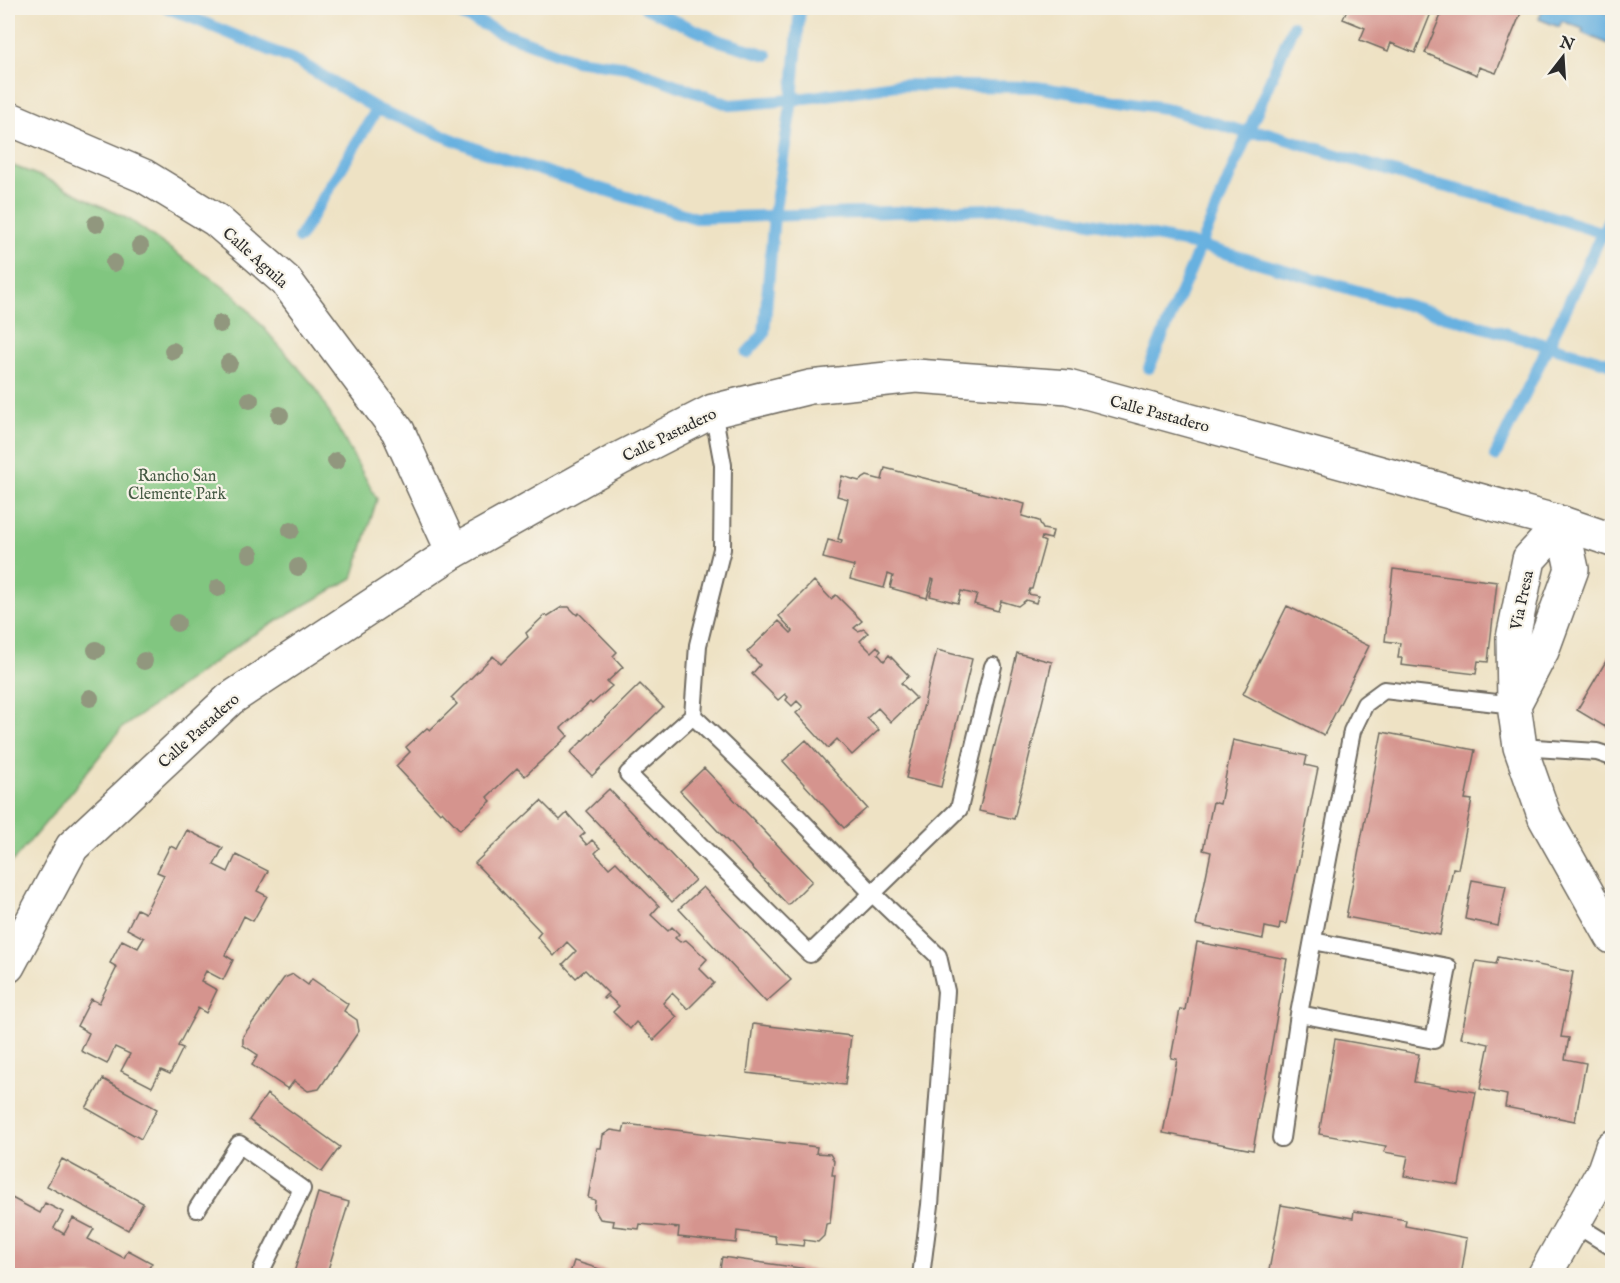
<svg xmlns="http://www.w3.org/2000/svg" width="1620" height="1283" font-family="'IM FELL English',serif">
	<style>
		.green { fill: #81c680; stroke: #567856; stroke-width: 1.5 }
		.water { fill: #68b1e0; stroke: #4a6e86; stroke-width: 1.5 }
		.lines { fill: none; stroke-linecap: round; stroke-linejoin: round }
		.stream { stroke: #68b1e0; stroke-width: 12 }
		.building { fill: #d5948e }
		.lane-casing { stroke: #6f6b61; stroke-width: 20 }
		.street-casing { stroke: #6f6b61; stroke-width: 36 }
		.secondary-casing { stroke: #6f6b61; stroke-width: 36 }
		.lane { stroke: #fff; stroke-width: 16 }
		.street { stroke: #fff; stroke-width: 33 }
		.secondary { stroke: #fff; stroke-width: 33 }
		.tree { fill: #91977e }
		.labels { text-anchor: middle; stroke-width: 4.5; stroke-linejoin: round; paint-order: stroke }
		.street-label { font-size: 16px; fill: #2b2b2b; stroke: #f7f3e8 }
		.park-label { font-size: 16px; fill: #455a44; stroke: #f7f3e8 }
	</style>
	<rect width="100%" height="100%" fill="#f7f3e8"/>
	<filter id="ink" filterUnits="userSpaceOnUse"><feTurbulence type="fractalNoise" baseFrequency=".0167" numOctaves="2"/><feDisplacementMap in="SourceGraphic" scale="12" xChannelSelector="R" yChannelSelector="G"/><feConvolveMatrix kernelMatrix="1 2 1 2 8 2 1 2 1" color-interpolation-filters="sRGB"/></filter>
	<filter id="wash" filterUnits="userSpaceOnUse"><feTurbulence type="fractalNoise" baseFrequency=".008" numOctaves="4" result="noise"/><feDisplacementMap in="SourceGraphic" scale="24" xChannelSelector="R" yChannelSelector="G"/><feGaussianBlur stdDeviation="1.35" result="paint"/><feColorMatrix in="noise" values="0 0 0 0 0 0 0 0 0 0 0 0 0 0 0 0 0 1.4 0 .05"/><feComposite in="paint" operator="in"/></filter>
	<g filter="url(#wash)">
		<rect width="100%" height="100%" fill="#eee2c4"/>
		<path class="green" d="M8,164l37,14 85,42 106,76 79,91 62,112 -24,79 -102,58 -129,92 -63,79 -51,60z"/>
		<path class="water" d="M1543,8h62l-2,4 9,4v18l-3,10 -27,-11 1,-4 -21,-8 -3,6 -20,-8z"/>
		<g class="lines">
			<path class="stream" d="M168,8l131,54 78,47 117,47 202,62 328,-10 177,38 411,118
				M448,8l54,25 73,27 53,7 102,38 62,-5 103,-15 141,2 128,21 84,25h19l155,48 75,18 115,37
				M646,8l74,33 47,14
				M299,238l78,-129
				M747,353l17,-19 10,-119 18,-115 8,-92
				M1149,368l144,-342
				M1495,456l117,-243"/>
		</g>
		<g id="blocks">
			<path class="building" d="M1348,8h85l-18,45 -24,-10 -3,8 -28,-11 5,-12 -22,-9z
				M1444,8h79l-27,65 -17,-6 -2,8 -52,-22z
				M885,468l140,36 -3,12 17,5 4,8 10,2 -2,8 -9,-2 -1,3 4,2 -13,47h-2l-2,5 10,2 -2,7 -10,-3 -8,6 -17,-5 -3,10 -24,-7 3,-9 -16,-4 -3,12 -28,-7 4,-16 -2,-1 -5,19 -37,-10 3,-12 -5,-2 -4,14 -34,-9 4,-13 -31,-8 5,-18 13,3 1,-3 -4,-1 10,-40 -11,-3 5,-20 17,5 8,-5 15,4z
				M1393,569l104,13 -9,80 -10,-1 -2,13 -75,-9 1,-7h-4l2,-15 -15,-2z
				M814,581l17,18 5,-4 26,26 -8,7 4,3 6,-2 4,4 -8,8 11,11 6,-6 4,5 -3,3 6,7 5,-6 20,21 -8,7 15,15 -25,24 -13,-14 -11,10 12,12 -27,25 -15,-16 -9,9 -32,-35 7,-6 -6,-6 -5,5 -6,-6 2,-3 -3,-3 -7,6 -26,-26 8,-9 -13,-13 32,-31 12,12 2,-2 -14,-15z
				M1287,606l82,40 -45,89 -81,-41z
				M562,607h7l8,8 2,-2 38,39 -4,4 10,11 -16,15 5,4 -20,18 -2,-2 -29,26 7,8 -43,40 -8,-8 -30,29 4,4 -31,29 -18,-19 -2,2 -44,-47 14,-14 -4,-5 21,-19 3,2 27,-26 -6,-6 42,-42 8,8 27,-27 -2,-4 19,-18 3,1z
				M937,650l35,9 -31,128 -35,-9z
				M1612,651v80l-35,-21z
				M1017,653l35,9 -38,157 -35,-8z
				M640,684l23,23 -71,69 -22,-23z
				M1382,732l93,18 -10,49 7,1 -14,69 -5,-1 -13,67 -94,-18z
				M806,740l61,68 -23,20 -61,-67z
				M1233,740l74,16 -2,9 13,3 -32,156 -6,-1 -1,7 -14,-3 -2,12 -67,-14 15,-73 -8,-2 10,-48 7,2z
				M704,768l108,113 -24,24 -108,-114z
				M609,789l86,91 -23,22 -86,-91z
				M541,801l19,19 7,-7 18,20 -5,4 7,8 5,-5 8,8 -5,5 14,15 7,-6 43,44 -8,9 17,16 4,-4 7,7 -4,4 5,4 6,-2 21,19 -8,9 15,15 -26,26 -16,-16 -9,10 14,14 -23,23 -18,-18 -6,7 -17,-17 6,-6 -11,-10 -3,3 -2,-1 5,-5 -23,-23 -9,8 -13,-14 13,-13 -9,-9 -13,14 -17,-19 4,-5 -66,-69z
				M187,830l36,18 -9,17 14,7 8,-17 32,16 -11,20 10,5 -14,25 -9,-5 -19,39 8,5 -10,20 -17,-9 -5,10 16,9 -11,23 -8,-5 -20,38 5,2 -13,26 -9,-4 -9,17 -31,-16 9,-17 -15,-7 -8,17 -26,-13 8,-18 -12,-7 14,-27 8,4 18,-36 -7,-4 12,-23 16,8 6,-10 -17,-9 10,-20 8,4 19,-38 -7,-3 13,-26 7,3z
				M1472,880l34,6 -8,40 -33,-7z
				M703,887l88,93 -25,22 -87,-93z
				M1197,942l90,17 -34,191 -90,-17 14,-74 -6,-1 9,-49 5,1z
				M1498,957l75,15 -12,65 8,1 -4,21 21,4 -11,58 -70,-14 2,-12 -27,-6 9,-45 -28,-6 15,-77 20,3z
				M293,974l15,11 4,-6 36,25 -4,7 13,9 2,11 -40,58 -11,2 -14,-10 -6,8 -36,-24 6,-10 -15,-10v-9l41,-58z
				M753,1024l98,12 -6,49 -98,-12z
				M1335,1039l84,15 -5,28 62,10 -17,93 -55,-9 4,-20 -24,-4 2,-6 -67,-12z
				M103,1079l54,30 -16,30 -55,-31z
				M267,1094l73,53 -18,25 -73,-52z
				M625,1124l192,23 -1,6 14,1 4,7 -2,14h3l-5,48 -4,1 -2,12 -6,6 -14,-2 -1,6 -27,-3 -1,-7 -38,-5 -1,12 -58,-6 1,-9 -39,-4 -1,5 -26,-3 1,-5 -14,-2 -6,-10 1,-9 -7,-2 9,-50h4l2,-13 8,-5 12,2z
				M62,1159l81,44 -15,27 -81,-44z
				M318,1193l31,9 -23,74h-33z
				M8,1196l32,17 5,-10 18,9 -9,16 10,6 9,-16 21,11 -6,10 36,19 4,-8 24,13 -5,8 10,5h-149z
				M1281,1205l72,13 1,-7 52,9 -1,6 62,12 -6,38h-193z
				M722,1257l121,17v2h-124z
				M574,1261l45,14v1h-50z"/>
		</g>
	</g>
	<g filter="url(#ink)">
		<use href="#blocks" fill-opacity="0" stroke="#6f6b61" stroke-width="1.5"/>
		<g class="lines">
			<g class="lane-casing">
				<path id="lane" d="M713,411l10,54 -1,84 -24,96 -5,71 99,95 80,82 66,63 8,35 -16,214 -9,71
					M693,716l-65,58 182,180 149,-145 34,-143
					M1520,747l77,5 15,5
					M1299,1014l135,26 14,-73 -135,-26
					M1281,1138l18,-124 53,-283 13,-27 19,-14 130,15
					M197,1209l42,-65 63,45 -40,80
					M1575,1224l37,23"/>
			</g>
			<g class="street-casing">
				<path id="street" d="M1562,523l-33,36 -16,79 1,67 6,42 25,71 67,119
					M1516,701l26,-50 30,-82 -10,-46
					M8,966l64,-119 158,-148 223,-147
					M1544,1276l60,-106 8,-23"/>
			</g>
			<g class="secondary-casing">
				<path id="secondary" d="M8,118l136,58 72,44 70,61 112,150 55,121 166,-93 94,-48 97,-24 106,-11 152,11 494,136 50,17"/>
			</g>
			<use href="#lane" class="lane"/>
			<use href="#street" class="street"/>
			<use href="#secondary" class="secondary"/>
		</g>
		<g class="tree">
			<circle cx="96" cy="224" r="9"/>
			<circle cx="140" cy="246" r="9"/>
			<circle cx="114" cy="263" r="9"/>
			<circle cx="220" cy="324" r="9"/>
			<circle cx="173" cy="351" r="9"/>
			<circle cx="229" cy="363" r="9"/>
			<circle cx="250" cy="400" r="9"/>
			<circle cx="280" cy="415" r="9"/>
			<circle cx="336" cy="461" r="9"/>
			<circle cx="291" cy="530" r="9"/>
			<circle cx="250" cy="554" r="9"/>
			<circle cx="298" cy="567" r="9"/>
			<circle cx="218" cy="588" r="9"/>
			<circle cx="177" cy="623" r="9"/>
			<circle cx="96" cy="650" r="9"/>
			<circle cx="144" cy="661" r="9"/>
			<circle cx="90" cy="698" r="9"/>
		</g>
	</g>
	<g class="labels">
		<g class="street-label">
			<text transform="translate(256 257) rotate(42)" y="6">Calle Aguila</text>
			<text transform="translate(1160 413) rotate(15)" y="6">Calle Pastadero</text>
			<text transform="translate(669 434) rotate(-26)" y="6">Calle Pastadero</text>
			<text transform="translate(1521 600) rotate(-78)" y="6">Via Presa</text>
			<text transform="translate(198 730) rotate(-42)" y="6">Calle Pastadero</text>
		</g>
		<g class="park-label">
			<text x="177" y="481">Rancho San<tspan x="177" dy="18">Clemente Park</tspan></text>
		</g>
	</g>
	<rect width="1620" height="1283" fill="none" stroke="#f7f3e8" stroke-width="30"/>
	<g transform="translate(1563 57) rotate(17)" stroke="#f7f3e8" stroke-width="4.5" paint-order="stroke">
	<path d="M0-4.5L10 22L0 15L-10 22Z" fill="#2b2b2b"/>
	<text y="-9" font-size="16" font-weight="bold" text-anchor="middle" fill="#2b2b2b">N</text>
	</g>
</svg>
